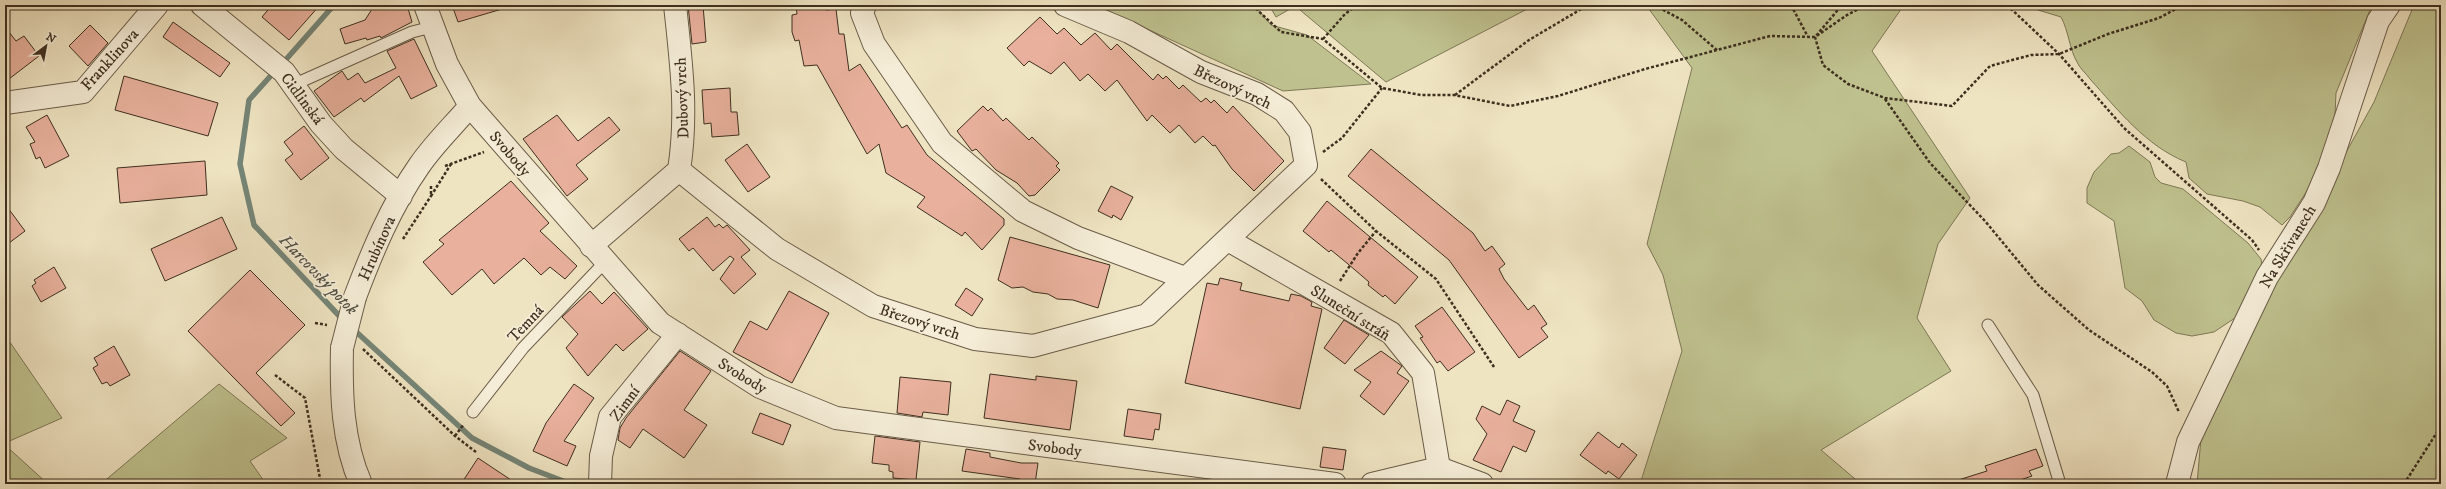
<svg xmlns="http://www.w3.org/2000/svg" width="2446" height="489" font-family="'IM FELL DW Pica',serif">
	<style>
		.green { fill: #bfc28f; stroke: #7e7857 }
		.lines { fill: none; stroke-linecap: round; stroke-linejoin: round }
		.stream { stroke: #758577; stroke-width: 5.5 }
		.building { fill: #e9b19d; stroke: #3e2f1f }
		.lane-casing { stroke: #6a5c48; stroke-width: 13 }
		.street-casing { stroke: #6a5c48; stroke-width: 24 }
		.path { stroke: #3e2f1f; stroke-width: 2.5; stroke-dasharray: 3 2; stroke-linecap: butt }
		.lane { stroke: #f5edd7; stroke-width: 11 }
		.street { stroke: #f5edd7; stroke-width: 22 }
		.street-bridge-casing { stroke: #6a5c48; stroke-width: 24; stroke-linecap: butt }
		.street-bridge { stroke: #f5edd7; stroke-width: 22 }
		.labels { text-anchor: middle; stroke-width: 3.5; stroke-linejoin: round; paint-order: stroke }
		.street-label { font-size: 16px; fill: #3e2f1f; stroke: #f5edd7 }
		.water-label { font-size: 17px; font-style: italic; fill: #555344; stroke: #f5edd7 }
	</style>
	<rect width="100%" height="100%" fill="#efe4c2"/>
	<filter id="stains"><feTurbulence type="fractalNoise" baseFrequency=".005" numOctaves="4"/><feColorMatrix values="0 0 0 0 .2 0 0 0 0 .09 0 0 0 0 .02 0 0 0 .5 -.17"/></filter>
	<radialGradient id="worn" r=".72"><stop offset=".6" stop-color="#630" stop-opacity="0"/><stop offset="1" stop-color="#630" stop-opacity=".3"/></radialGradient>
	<path class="green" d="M1085,5h169l17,20 36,10 64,49 -88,7 -149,-68z
		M1269,5h28l-21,12z
		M1309,5h226l-149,77 -86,-72z
		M1646,5h258l-32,46 98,147 -32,46 -21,74 34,53 -130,79 40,34h-221l42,-133 -19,-76 -16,-31 45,-176z
		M2030,5h342l-36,88 -1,22 -19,62 -26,40 -8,8 -22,-18 -17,-6 -36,-7 -18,-16 -3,-16c-40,-16 -68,-52 -96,-83 -4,-6 -10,-10 -13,-17 -8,-14 -8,-30 -16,-45l-23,-7z
		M2414,5h27v479h-244l4,-46 82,-172 91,-164z
		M2129,146l21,16 5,15 6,6 22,6 65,54 13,16 3,15 -19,34 -10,10 -21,14 -22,4 -16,-3 -22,-13 -12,-19 -17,-13 -11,-67 -27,-18v-15l7,-16 17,-18 8,-1z
		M5,335l57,83 -57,25z
		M219,384l68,54 -37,23 16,23h-165z
		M5,445l43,39h-43z"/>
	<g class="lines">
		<path class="stream" d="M282,64l52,-59
			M276,70l-27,30 -9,64 14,61 90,96
			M352,328l120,110 57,30 42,16"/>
	</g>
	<path class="building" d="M272,5h48l-31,35 -27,-23z
		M378,5h29l5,17 -31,16 -1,-2 -13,4 -1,-2 -21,6 -5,-15 25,-9 9,-14z
		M452,5h50v4l-44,13z
		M688,5h15l3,37 -14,2z
		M796,5h29l1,5 10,-1 3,25h5l5,37 11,-7 42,64 5,-3 20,30 77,64v6l-22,25 -17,-18 -3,4 -45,-29 8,-10 -39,-24 -7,-29 -12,10 -50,-89 -13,1 -5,-26 -4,1 -3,-9v-17l5,-1z
		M1040,17l17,17 7,-6 17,17 14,-12 16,17 6,-6 36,36 5,-6 5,5 3,-3 13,13 4,-4 18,17 5,-4 5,5 3,-3 13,13 6,-7 51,55 -30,30 -22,-22 -17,-24 -2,1 -10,-10 -8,7 -16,-18 -9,8 -18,-18 -5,6 -30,-41 -12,11 -17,-17 -8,7 -16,-19 -13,12 -22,-13 -5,5 -17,-18z
		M173,22l57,41 -10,14 -57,-40z
		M90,25l18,18 -20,23 -19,-20z
		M5,27l11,14 8,-5 15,20 -34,26z
		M414,39l23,47 -26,13 -12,-23 -35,26 -3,-4 -27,19 -20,-26 28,-20 6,9 10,-7 7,10 31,-15 -9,-17z
		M124,76l94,27 -10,33 -93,-26z
		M730,88l1,24h6l2,23 -27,2 -1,-14 -7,1 -2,-34z
		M983,106l5,5 3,-3 12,13 3,-3 23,22 3,-3 27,26 -3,3 4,4 -25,25 -6,1 -12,-13 -21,-13 -20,-21 -4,2 -15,-20z
		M47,115l22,41 -24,12 -5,-11 -4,2 -6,-15 5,-2 -9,-15z
		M557,115l21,26 31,-24 11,13 -44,35 12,14 -21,17 -44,-57z
		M304,126l25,32 -28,22 -16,-20 8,-6 -9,-12z
		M747,144l23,33 -22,15 -23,-32z
		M1371,149l102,84 12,18 7,-5 13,18 -6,5 5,10 24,31 6,-5 13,19 -6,4 7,9 -29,21 -70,-98 -101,-84z
		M205,161l2,34 -87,8 -3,-35z
		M511,181l38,42 -9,8 37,35 -12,13 -15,-12 -9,8 -17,-17 -30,26 -12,-15 -30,26 -29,-33 21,-18 -5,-4z
		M1111,186l22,11 -12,23 -8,-5 -1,3 -14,-7z
		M1327,201l91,76 -23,27 -10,-9 -2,2 -15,-12 1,-3 -21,-18 -17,-14 -2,2 -26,-21z
		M5,204l20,27 -20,15z
		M222,217l15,32 -72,32 -14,-32z
		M707,217l8,10 4,-3 4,4 4,-3 23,25 -9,7 15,17 -22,20 -14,-15 14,-20 -4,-3 -17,15 -20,-23 -4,3 -10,-12z
		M1010,237l100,28 -12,43 -25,-8 -16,-1 -9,-5 -15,-2 -10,-5 -11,1 -14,-8z
		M54,267l12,21 -25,14 -9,-16 4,-3 -2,-3z
		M250,270l55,55 -49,48 39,40 -14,13 -93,-95z
		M1220,278l22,5 -2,7 49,11 2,-7 10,2 11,6 -1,4 11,3 -22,100 -115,-26 22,-100 11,2z
		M966,288l17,11 -11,17 -17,-11z
		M590,291l12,13 12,-12 34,37 -25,22 -7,-7 -28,32 -22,-28 12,-14 -16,-17z
		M789,291l40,22 -37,70 -59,-31 17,-31 17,9z
		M1442,307l33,45 -27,19 -8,-10 -3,2 -17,-25 3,-1 -8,-11z
		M1344,320l25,15 -24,29 -21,-16z
		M114,346l16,29 -20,11 -3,-4 -5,2 -9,-16 5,-3 -4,-7z
		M680,351l31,20 -27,39 23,15 -23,33 -41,-29 -13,19 -12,-8 2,-12 6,-10z
		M1381,351l21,15 -5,7 12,8 -25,34 -24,-19 11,-14 -17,-12z
		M990,374l46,6v-4l41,5 -7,49 -86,-12z
		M900,377l51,5 -3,33 -25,-3 -1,5 -25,-4z
		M574,384l20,14 -30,43 12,5 -9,20 -34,-15 13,-28z
		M1507,400l13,6 -7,15 22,10 -9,21 -13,-6 -12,26 -28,-12 14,-26 -11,-15 6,-13 18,9z
		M1128,409l33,5 -2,16 -4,-1 -2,11 -29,-4z
		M760,413l31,12 -8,20 -31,-12z
		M1598,432l21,16 3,-5 15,12 -18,24 -11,-8 -2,3 -26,-19z
		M875,436l45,6 -4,38 -23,-2v-6l-4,-1v-6l-17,-2z
		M1323,447l23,3 -3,20 -23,-3z
		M966,449l24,4v4l31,6h17l-3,21h-16l1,-5 -58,-8z
		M2036,449l7,17 -14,5 3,5 -24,8h-52l-1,-3 32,-10 -2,-5z
		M478,458l39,26h-56z"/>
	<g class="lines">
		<g class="lane-casing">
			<path id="lane" d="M293,85l119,-53 20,-5
				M1988,325l45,70 27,89
				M473,412l50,-64 82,-86
				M1219,484l7,-8"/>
		</g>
		<g class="street-casing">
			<path id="street" d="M202,5l82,67 37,52 23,25 57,47
				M425,5l22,59 23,42 190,217 100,64 76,31 499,66
				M865,5l-3,8 12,31 68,99 81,68 55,27 107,40
				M5,103l78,-11 74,-87
				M679,170l98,79 96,57 102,33 58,7 114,-31 159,-150 -6,-33 -16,-21 -27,-17 -56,-22 -72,-40 -64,-27
				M1228,240l163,93 32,40 16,95
				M591,246l88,-76c9,-57 2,-108 -4,-165
				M355,297c17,-45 36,-91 64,-131 14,-21 34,-40 51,-60
				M342,348c-1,46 0,93 19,136
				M600,484l1,-28 9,-39 68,-83
				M1372,484l67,-16 43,16
				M2177,484l11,-42 79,-165 47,-74 15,-35 49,-147 11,-16"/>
		</g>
		<path class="path" d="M1252,5l29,27 42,7 59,49 39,7h33l56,11 48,-10 87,-27 125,-33 45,1 27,-32
			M1654,5l28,15 36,31
			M1791,5l16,30
			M1866,5l-19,10 -32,22 8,28 25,19 37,14 67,8 38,-40 41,-11 28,-1 49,-20 51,-16 24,-13
			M2007,5l52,49 65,74 128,112 7,10
			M1323,39l22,-25 12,-9
			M1455,95l74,-55 59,-35
			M1885,99l45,64 55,58 53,64 51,45 63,42 15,14 12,26
			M1323,152l19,-14 40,-50
			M445,166l39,-14
			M1321,179l55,52 60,48 58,88
			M431,186v10l20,-32
			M403,239l28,-43
			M1340,281l18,-28 18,-22
			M315,323l12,2
			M363,349l92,87 21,16
			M275,375l30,23 16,86
			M455,436l9,-12
			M2404,484l37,-58"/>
		<use href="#lane" class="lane"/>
		<use href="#street" class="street"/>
		<g class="street-bridge-casing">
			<path id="street-bridge" d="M342,348l13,-51"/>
		</g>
		<use href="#street-bridge" class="street-bridge"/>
	</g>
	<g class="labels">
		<g class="street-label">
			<text transform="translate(109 59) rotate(-48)" y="6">Franklinova</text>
			<text transform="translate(1233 86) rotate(25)" y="6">Březový vrch</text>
			<text transform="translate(303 98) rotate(53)" y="6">Cidlinská</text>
			<text transform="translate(681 98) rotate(-92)" y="6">Dubový vrch</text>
			<text transform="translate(511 153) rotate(49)" y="6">Svobody</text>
			<text transform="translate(2287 246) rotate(-59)" y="6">Na Skřivanech</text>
			<text transform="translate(376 248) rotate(-66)" y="6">Hrubínova</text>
			<text transform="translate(1351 312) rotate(32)" y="6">Sluneční stráň</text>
			<text transform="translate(920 321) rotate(18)" y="6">Březový vrch</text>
			<text transform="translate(525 323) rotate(-47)" y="6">Temná</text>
			<text transform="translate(743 375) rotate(31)" y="6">Svobody</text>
			<text transform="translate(624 403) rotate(-54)" y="6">Zimní</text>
			<text transform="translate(1055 447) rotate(7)" y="6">Svobody</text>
		</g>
		<g class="water-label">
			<text transform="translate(319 274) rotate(46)" y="6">Harcovský potok</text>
		</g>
	</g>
	<rect width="2446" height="489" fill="none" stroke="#efe4c2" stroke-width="20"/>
	<rect x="6" y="6" width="2434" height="477" fill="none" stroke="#3e2f1f" stroke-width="2"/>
	<rect x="10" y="10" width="2426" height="469" fill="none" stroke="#3e2f1f"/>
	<g transform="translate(46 46) rotate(32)" stroke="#f5edd7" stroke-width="3" paint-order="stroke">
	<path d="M0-3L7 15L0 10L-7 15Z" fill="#3e2f1f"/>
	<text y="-6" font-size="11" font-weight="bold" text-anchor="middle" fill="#3e2f1f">N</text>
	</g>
	<rect width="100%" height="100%" filter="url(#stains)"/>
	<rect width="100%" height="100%" fill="url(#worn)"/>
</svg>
